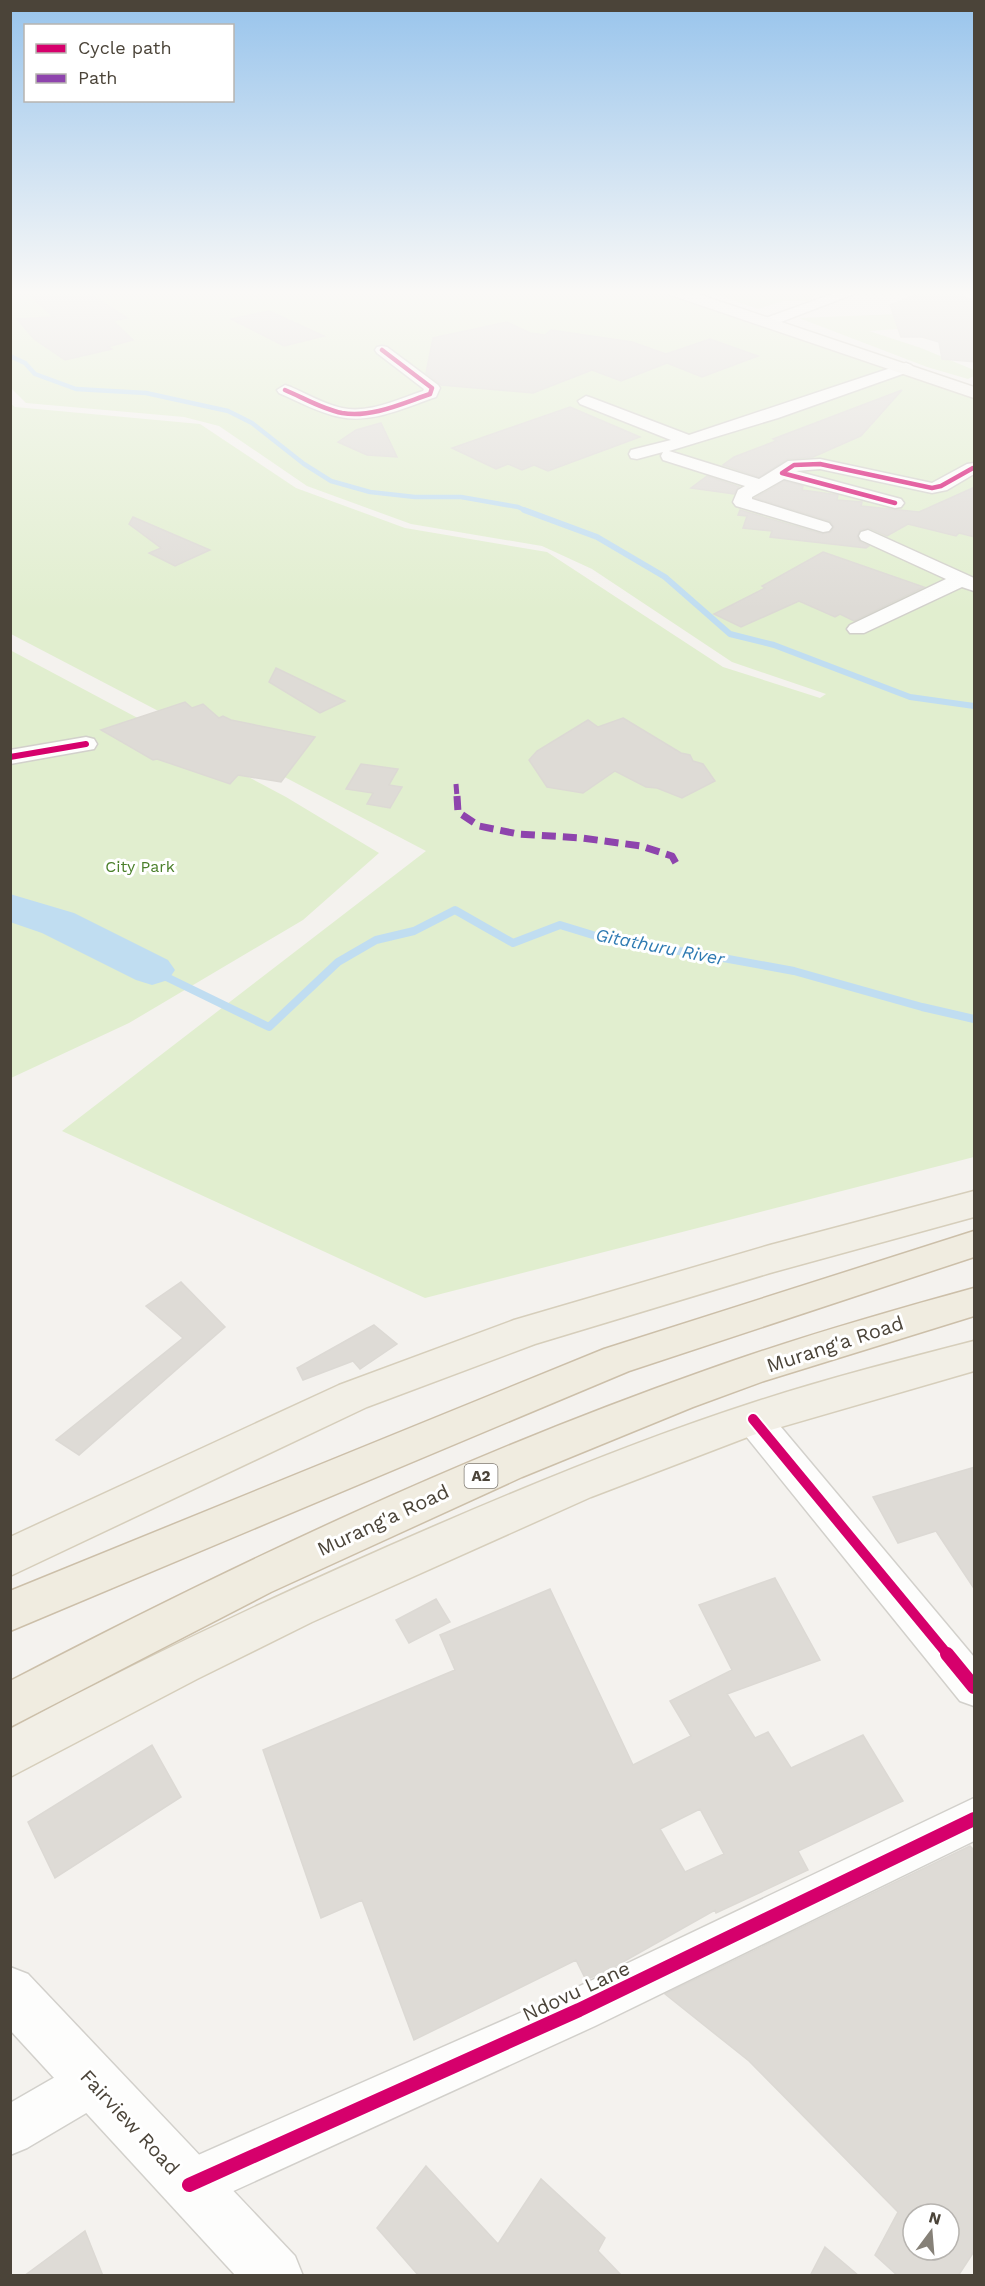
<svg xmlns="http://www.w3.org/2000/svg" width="985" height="2286" font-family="'Work Sans',sans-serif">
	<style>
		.green { fill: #e1eecf }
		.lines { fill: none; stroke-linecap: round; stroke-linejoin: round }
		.stream-far2 { stroke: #c0ddf1; stroke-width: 4.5 }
		.stream-far1 { stroke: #c0ddf1; stroke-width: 6 }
		.stream { stroke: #c0ddf1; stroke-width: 8 }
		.river { fill: #c0ddf1; fill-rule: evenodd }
		.building { fill: #dedbd6; stroke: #dcd9d4; stroke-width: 1.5; fill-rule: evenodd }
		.minor-casing { stroke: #d2d0cb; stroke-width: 3 }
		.tertiary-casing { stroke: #d2d0cb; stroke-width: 3 }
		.secondary-casing { stroke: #d3cfc5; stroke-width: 3 }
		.primary-casing { stroke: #d6cebb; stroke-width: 3 }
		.trunk-casing { stroke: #ccbfa9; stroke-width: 3 }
		.minor { fill: #fdfdfc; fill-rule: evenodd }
		.tertiary { fill: #fdfdfc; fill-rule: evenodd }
		.secondary { fill: #f7f6f1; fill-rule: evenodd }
		.primary { fill: #f2efe6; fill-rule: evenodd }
		.trunk { fill: #f0ece0; fill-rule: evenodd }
		.quiet-far1 { stroke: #8e44ad; stroke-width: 5; stroke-dasharray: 10 5; stroke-linecap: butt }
		.quiet { stroke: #8e44ad; stroke-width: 7; stroke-dasharray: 14 7; stroke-linecap: butt }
		.cycleway-far3-casing { stroke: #fff; stroke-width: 7 }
		.cycleway-far2-casing { stroke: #fff; stroke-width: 8 }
		.cycleway-far1-casing { stroke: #fff; stroke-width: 14 }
		.cycleway-casing { stroke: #fff; stroke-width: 17 }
		.cycleway-far3 { stroke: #d6006c; stroke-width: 4.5 }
		.cycleway-far2 { stroke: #d6006c; stroke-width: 6 }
		.cycleway-far1 { stroke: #d6006c; stroke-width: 10 }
		.cycleway { stroke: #d6006c; stroke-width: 14 }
		.labels { text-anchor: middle; stroke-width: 6; stroke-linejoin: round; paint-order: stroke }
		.shield { fill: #fff; stroke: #817c74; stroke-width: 1.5 }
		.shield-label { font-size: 15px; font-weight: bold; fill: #4b4439 }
		.park-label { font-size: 16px; fill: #4a7f2a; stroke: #fff }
		.water-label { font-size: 18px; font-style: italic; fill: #2e7ab2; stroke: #fff }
		.near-street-label { font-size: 20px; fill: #4b4439; stroke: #fff }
	</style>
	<rect width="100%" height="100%" fill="#f4f2ee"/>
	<path class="green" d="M11,290h642l321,109v758l-549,141 -363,-167 364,-280 -415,-217 -1,-231 5,4 185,17 96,64 109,40 142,24 176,115 97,31 6,-4 -94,-32 -140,-93 -50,-23 -131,-22 -104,-38 -88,-60 -35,-9 -158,-14 -15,-15z
		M704,290h137v1l-26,4 -7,6h-24l-26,8z
		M974,311l-45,16 -60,4 52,17 53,22v6l-6,3 -41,-12 -128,-49z
		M10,650l276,147 93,56 -76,67 -174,103 -118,55z"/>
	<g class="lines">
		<path class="stream-far2" d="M10,356l15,7 10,11 41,15 70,4 82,18 24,12 52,41 27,17 39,11 45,5h46l57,10 9,4"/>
		<path class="stream-far1" d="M524,510l73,27 68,40 65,57 44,11 136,52 64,9"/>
		<path class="stream" d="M152,970l117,57 69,-65 38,-22 38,-9 41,-21 58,33 47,-18 59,18 82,11 93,17 128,36 52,12"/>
		<path class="river" d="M10,894l64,19 94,47 7,10 -7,10 -16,5 -16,-5 -94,-47 -32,-11z"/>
	</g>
	<path class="building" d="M52,290h32l43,28 -14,3 20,19 -25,7 4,2 -47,11 -31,-21 -17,-20 36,-2 -24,-23z
		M928,290h14l33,10v62l-33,-3 -3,-17 -17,-5h-21l-11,-32z
		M269,311l55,25 -40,10 -53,-27z
		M507,322l23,11 15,2 6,-5 81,12 34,12 44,-15 48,17 -56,21 -35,-14 -46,18 -29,-11 -59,23 -92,-8 -15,-12 7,-35z
		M902,390l-41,46 -48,21 -26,2 -28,18 -36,-12 11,-8 42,-16 -3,-2z
		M570,407l70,30 -92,34 -14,-6 -12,5 -14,-6 -12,5 -44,-21z
		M381,423l16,34 -30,-2 -29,-13 18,-12z
		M707,476l32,11 -5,7 -43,-6z
		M784,481l19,5 -1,4 36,5 -1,5 25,2 -1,4 58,6 56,-25v50l-16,-4 -3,3 -48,-12 -21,12 -18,-8 -9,2 -3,7 3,5 9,4 -3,2 -96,-11 2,-6 -29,-3 4,-12 -9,-1 2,-5 82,24 9,-2 3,-5 -4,-6 -75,-23z
		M133,517l77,33 -35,16 -26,-13 12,-5 -32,-24z
		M823,552l101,35 -70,34 -14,-7 -5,3 -36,-16 -58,26 -27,-13 51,-26 -3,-2z
		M276,668l69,33 -25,12 -51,-31z
		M185,702l7,6 11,-4 16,14 4,-2 8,4 84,17 -34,45 -43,-7 -8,9 -73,-25 -4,1 -52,-30z
		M623,718l58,35 9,2 3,6 10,3 12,17 -33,17 -25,-10 -11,-1 -31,-16 -32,22 -36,-6 -18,-27 8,-9 51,-31 10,7z
		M361,764l37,5 -9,16 13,2 -12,21 -23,-4 6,-11 -27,-4z
		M181,1282l44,45 -146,128 -23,-15 127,-102 -37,-32z
		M374,1325l23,19 -37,25 -7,-8 -50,19 -6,-12z
		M975,1467v123l-39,-59 -38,12 -25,-46z
		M775,1578l45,82 -93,34 28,44 13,-6 23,36 72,-33 40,66 -105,50 10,19 -92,43 -1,-3 -101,57 -28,13 -10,-20 -162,80 -52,-140 -41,18 -58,-168 192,-80 -15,-35 110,-46 83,176 58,-29 -21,-35 62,-31 -33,-65zM700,1809l24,45 -39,18 -25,-43z
		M436,1599l14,23 -41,21 -13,-23z
		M152,1745l29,52 -126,81 -27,-56z
		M970,1846l5,5v399l-17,26h-60l-23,-21 23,-43 -149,-151 -84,-67zM913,2214h36v36h-36z
		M426,2166l72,78 43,-65 64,59 -7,13 24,25h-203l-42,-48z
		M85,2231l18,45h-79z
		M825,2247l34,29h-49z"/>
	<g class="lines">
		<g class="minor-casing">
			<path id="minor" d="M843,290h21l-91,35h-10l-2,-3 2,-3z
				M382,346l5,1 51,38 2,3 -4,9c-30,10 -64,27 -96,20 -21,-4 -40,-15 -61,-24l-2,-3 8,-5 6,2c16,7 33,17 51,21 27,6 56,-9 81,-17l1,-2 -47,-36 -2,-3 2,-3z
				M906,363l5,2 3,3 -3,3 -133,47 -109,33 90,28 29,-18 32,-2 112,24 35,-19 7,-1v11l-27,16 -15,3 -112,-24 -24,2 105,28 3,4 -3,4 -6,1 -111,-29 -32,18v2l77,24 3,4 -3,4 -6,1 -87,-26 -3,-4 5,-12 7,-4 -82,-26 -2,-4 2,-4 -26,7 -6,-1 -2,-4 2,-4 40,-10 -91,-36 -2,-3 8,-5 6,2 97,37z
				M868,530l106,48v13l-12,-4 -98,46h-14l-3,-4 3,-4 96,-46 -85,-39 -2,-4 2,-4z
				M86,737l8,2 3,5 -3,5 -84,15v-14z
				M753,1404l12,4 209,249v49l-14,-5 -219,-271 -6,-11 6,-11z
				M974,1798v43l-379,185 -388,177 -18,7 -18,-7 -7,-18 7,-18 392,-173z
				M93,2058l17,7 7,17 -7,17 -83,49 -17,7v-52l66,-38z"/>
		</g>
		<g class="tertiary-casing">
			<path id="tertiary" d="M10,1967l18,7 267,282 8,20h-67l-226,-246z"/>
		</g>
		<g class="secondary-casing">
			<path id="secondary" d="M663,290h23l288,97v11l-309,-105z"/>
		</g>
		<g class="primary-casing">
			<path id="primary" d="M974,1191v26l-204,56 -235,71 -168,63 -357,169v-39l329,-152 175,-65 256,-75z
				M974,1341v30l-221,64 -162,62 -279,125 -115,57 -187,98v-48c139,-74 281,-141 425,-203 104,-45 209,-88 317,-123 73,-24 148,-43 222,-62z"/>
		</g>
		<g class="trunk-casing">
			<path id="trunk" d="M974,1231v26l-345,114 -619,260v-40l594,-242z
				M974,1288v28l-210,65 -71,26 -171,70 -251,115 -261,135v-46c225,-117 455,-226 694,-310 89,-32 179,-58 270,-83z"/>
		</g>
		<use href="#minor" class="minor"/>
		<use href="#tertiary" class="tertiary"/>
		<use href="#secondary" class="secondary"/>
		<use href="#primary" class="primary"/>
		<use href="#trunk" class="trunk"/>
		<path class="quiet-far1" d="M456,784l1,13"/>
		<path class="quiet" d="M457,796l1,16 21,14 39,8 64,4 59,8 31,10 5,9"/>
		<g class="cycleway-far3-casing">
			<path id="cycleway-far3" d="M285,390c19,8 37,19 57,23 30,5 61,-10 88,-19l2,-6 -50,-38
				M895,503l-113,-30 12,-8 26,-1 112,24 9,-2 32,-18"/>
		</g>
		<g class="cycleway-far2-casing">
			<path id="cycleway-far2" d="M10,757l76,-13"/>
		</g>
		<g class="cycleway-far1-casing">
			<path id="cycleway-far1" d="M753,1419l195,236"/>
		</g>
		<g class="cycleway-casing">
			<path id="cycleway" d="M947,1654l27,33
				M189,2185l390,-175 395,-191"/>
		</g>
		<use href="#cycleway-far3" class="cycleway-far3"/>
		<use href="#cycleway-far2" class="cycleway-far2"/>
		<use href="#cycleway-far1" class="cycleway-far1"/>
		<use href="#cycleway" class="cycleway"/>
	</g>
	<linearGradient id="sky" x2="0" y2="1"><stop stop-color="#98c4ec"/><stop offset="0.48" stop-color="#faf9f7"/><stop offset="1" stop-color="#faf9f7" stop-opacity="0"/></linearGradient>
	<rect width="985" height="610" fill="url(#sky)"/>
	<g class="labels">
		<rect class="shield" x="464.5" y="1464" width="33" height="24" rx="4.5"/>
		<g class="shield-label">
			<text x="481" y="1481">A2</text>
		</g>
		<g class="park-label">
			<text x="140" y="872">City Park</text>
		</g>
		<g class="water-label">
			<text transform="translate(660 947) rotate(11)" y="6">Gitathuru River</text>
		</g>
		<g class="near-street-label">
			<text transform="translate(835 1344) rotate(-18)" y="7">Murang'a Road</text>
			<text transform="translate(383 1520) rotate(-25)" y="7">Murang'a Road</text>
			<text transform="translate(576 1991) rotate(-25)" y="7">Ndovu Lane</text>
			<text transform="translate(130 2122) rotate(47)" y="7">Fairview Road</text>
		</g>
	</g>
	<rect width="985" height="2286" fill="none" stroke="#4b4439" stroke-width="24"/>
	<rect x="24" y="24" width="210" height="78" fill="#ffffff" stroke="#b7b4b0" stroke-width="1.5"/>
	<rect x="36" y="44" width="30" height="9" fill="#d6006c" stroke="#b7b4b0" stroke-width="1.5"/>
	<text x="78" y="54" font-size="18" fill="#4b4439">Cycle path</text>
	<rect x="36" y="74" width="30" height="9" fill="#8e44ad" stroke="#b7b4b0" stroke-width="1.5"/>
	<text x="78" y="84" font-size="18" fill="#4b4439">Path</text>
	<g transform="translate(931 2232) rotate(16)"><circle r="28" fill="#ffffff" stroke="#b7b4b0" stroke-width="1.5"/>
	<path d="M0-4.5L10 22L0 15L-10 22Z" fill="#868178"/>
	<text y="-9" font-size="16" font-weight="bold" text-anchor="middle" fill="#4b4439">N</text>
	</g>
</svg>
